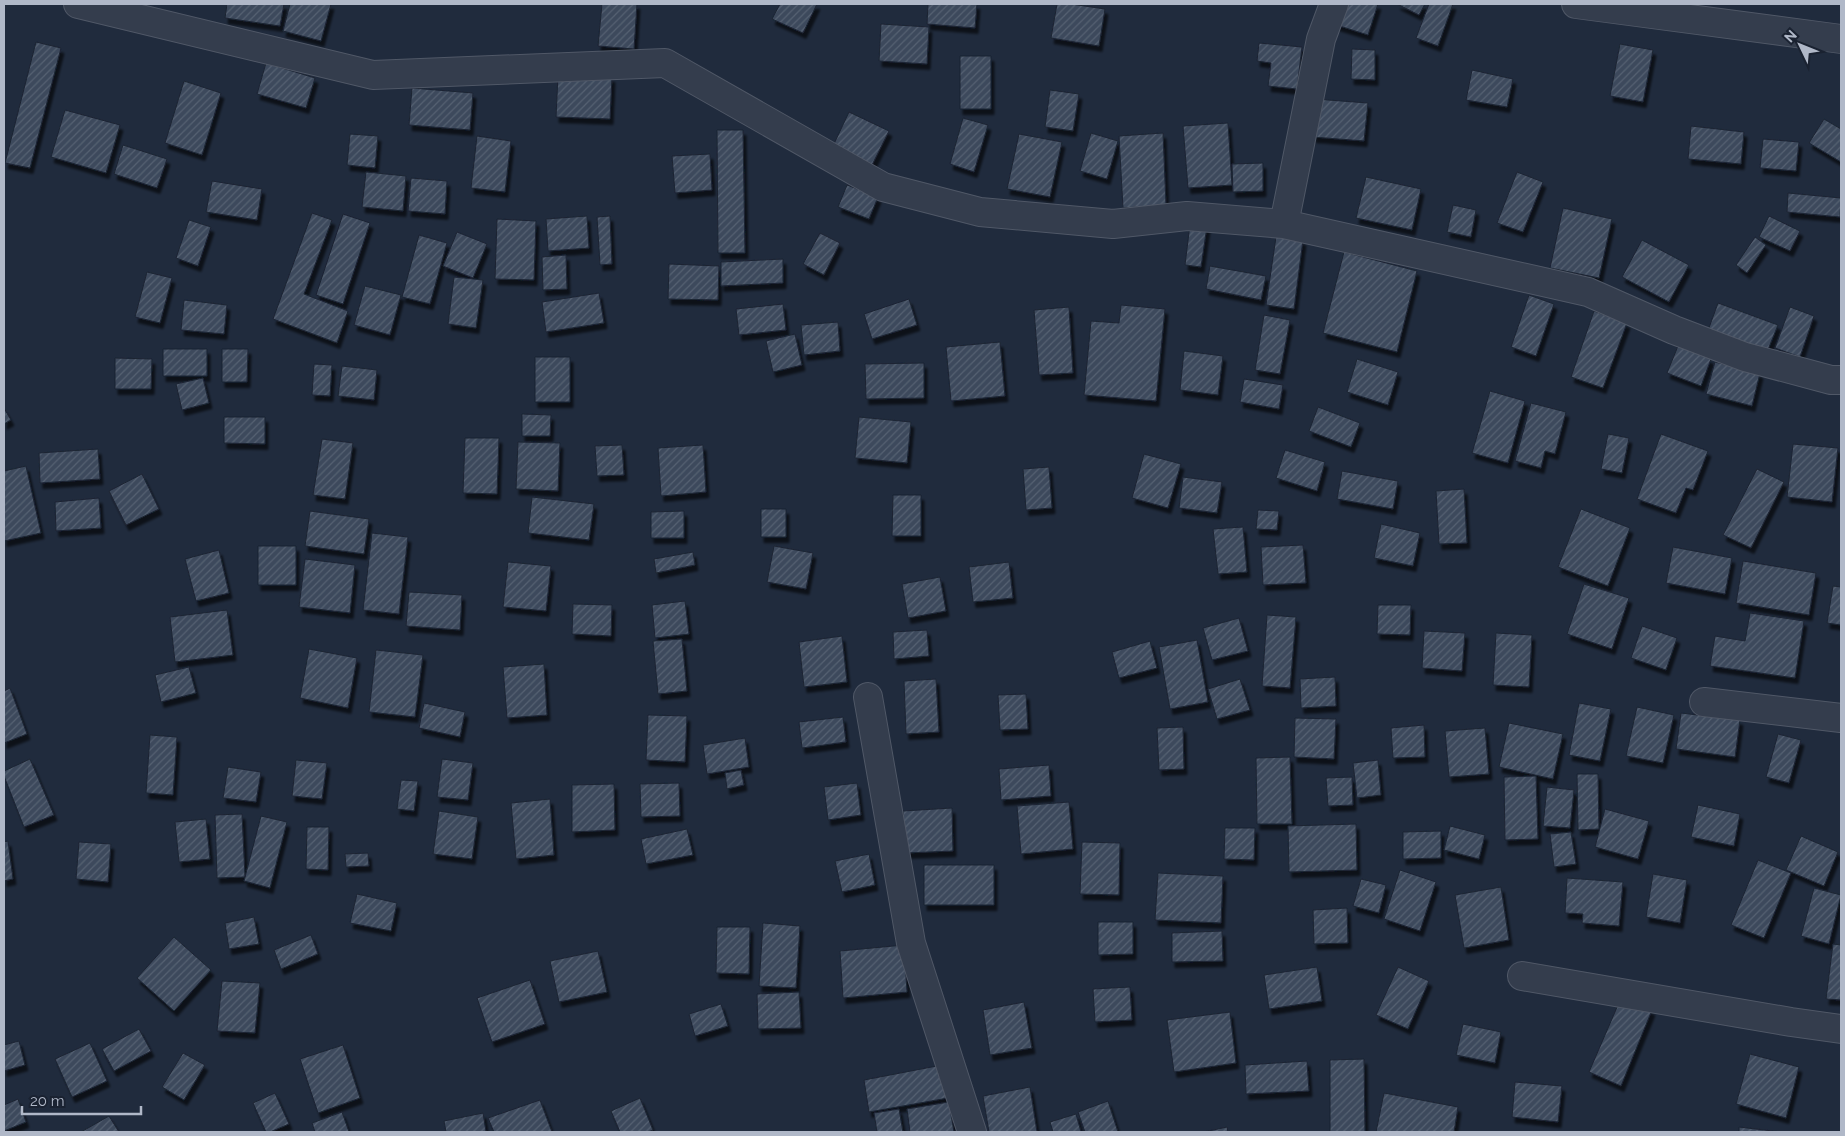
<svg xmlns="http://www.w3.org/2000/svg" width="1845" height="1136" font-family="Raleway,sans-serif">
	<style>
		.building { fill: url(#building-hatch); stroke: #1c2433; filter: url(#shadow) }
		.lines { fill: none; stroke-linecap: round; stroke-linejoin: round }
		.minor-casing { stroke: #505867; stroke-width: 30 }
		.minor { stroke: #343d4d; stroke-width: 28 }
	</style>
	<defs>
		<pattern id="building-hatch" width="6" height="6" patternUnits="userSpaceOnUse" patternTransform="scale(1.25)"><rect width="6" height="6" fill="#3c495c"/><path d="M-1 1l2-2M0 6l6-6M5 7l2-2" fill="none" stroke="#566172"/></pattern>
		<filter id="shadow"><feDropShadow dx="3" dy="5.5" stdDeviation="1" flood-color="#0009"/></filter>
	</defs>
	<rect width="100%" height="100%" fill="#202b3d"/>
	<path class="building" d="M227,4h57l-4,22 -55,-8z
		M290,4h41l-10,37 -38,-10z
		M602,4h35l-3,45 -36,-3z
		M780,4h37l-14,29 -31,-14z
		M928,4h49l-2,24 -48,-4z
		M1057,4h14l34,5 -6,37 -48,-8z
		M1337,4h41l-10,31 -38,-12z
		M1397,4h28l-6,11z
		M1429,4h24l-15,42 -22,-8z
		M881,24l48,3 -2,37 -48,-3z
		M36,42l25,6 -31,120 -25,-5z
		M1259,43l43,4 -5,42 -29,-3 3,-23 -14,-2z
		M1620,44l33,6 -10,52 -33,-6z
		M1352,49l23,1v30l-24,-1z
		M960,56h31v53h-31z
		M266,63l49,15 -9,30 -49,-14z
		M1472,70l41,9 -6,28 -41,-7z
		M558,75l54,2 -2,42 -54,-2z
		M184,81l37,12 -19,62 -37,-12z
		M412,88l61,5 -3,37 -61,-5z
		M1050,90l29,4 -6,37 -28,-4z
		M1315,99l53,4 -4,38 -51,-4z
		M65,110l55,15 -14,48 -55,-16z
		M849,112l40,19 -17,34 -39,-19z
		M963,118l25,7 -14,47 -24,-8z
		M1824,119l17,10v33l-32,-19z
		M1228,123l4,62 -44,3 -5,-62z
		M1691,126l53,6 -3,32 -53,-5z
		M717,130h26l2,123h-27z
		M1091,133l27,8 -11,38 -27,-8z
		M1163,133l3,72 -43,3 -4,-72z
		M350,134l28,2 -3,32 -28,-3z
		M1019,134l43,8 -12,55 -43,-8z
		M477,136l34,5 -6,51 -34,-4z
		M1763,139l36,3 -3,29 -36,-3z
		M123,145l44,14 -10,29 -43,-14z
		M710,154l2,36 -37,3 -3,-37z
		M1263,163v28l-30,1 -1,-28z
		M366,172l40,4 -3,35 -41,-4z
		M1517,172l26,10 -20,50 -26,-9z
		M1366,177l55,12 -9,41 -56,-12z
		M411,178l36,3 -2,33 -37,-3z
		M212,181l50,8 -5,31 -51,-8z
		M847,185l31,12 -9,22 -31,-12z
		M1788,193l53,5 -1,19 -53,-5z
		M1453,205l23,5 -5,27 -24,-5z
		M1563,208l49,11 -13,59 -49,-10z
		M312,213l20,7 -28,74 44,17 -11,32 -64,-24z
		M343,214l27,9 -27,81 -27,-9z
		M587,216l2,32 -41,3 -2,-32z
		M610,216l2,48 -12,1 -3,-48z
		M1769,216l31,15 -10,20 -31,-14z
		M497,219l39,2 -2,59 -39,-1z
		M189,220l22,7 -13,39 -22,-8z
		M1190,224l17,2 -6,41 -16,-2z
		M457,232l30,12 -14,34 -30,-12z
		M820,233l20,10 -16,32 -21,-11z
		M419,235l28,8 -17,61 -28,-7z
		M1276,237l27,3 -9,69 -28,-4z
		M1755,237l11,8 -19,28 -11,-8z
		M1642,240l47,25 -20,37 -47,-25z
		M1344,252l73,19 -20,81 -74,-19z
		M566,255l1,34 -24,1 -1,-33z
		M783,259v24l-62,3v-24z
		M669,264l50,2 -1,34 -50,-1z
		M1210,266l56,10 -5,24 -55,-11z
		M147,272l25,6 -12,45 -25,-6z
		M454,277l29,3 -7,48 -28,-4z
		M365,286l36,9 -11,40 -36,-10z
		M599,293l5,30 -58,9 -4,-30z
		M1529,295l25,9 -18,52 -25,-9z
		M909,299l8,26 -45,14 -8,-25z
		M184,300l43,5 -3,29 -43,-4z
		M1718,303l60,22 -13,32 -59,-21z
		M783,304l3,26 -47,5 -3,-26z
		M1121,305l44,4 -9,92 -72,-6 7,-74 28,2z
		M1069,307l4,66 -34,2 -5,-65z
		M1790,307l24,9 -14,41 -25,-9z
		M1594,311l33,12 -24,65 -32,-11z
		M1264,315l26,5 -10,54 -25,-4z
		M838,322l2,29 -36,4 -3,-30z
		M795,334l7,31 -29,7 -7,-31z
		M1000,342l5,54 -54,5 -5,-54z
		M1678,346l33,13 -10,27 -34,-13z
		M163,349h44v27h-44z
		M222,349h26l-1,33h-25z
		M1184,351l39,5 -5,39 -38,-5z
		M535,357h35v45h-35z
		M115,358l37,1 -1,30h-36z
		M1357,359l41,13 -10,33 -41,-13z
		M1715,362l45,11 -8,33 -46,-12z
		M924,363v35l-58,1 -1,-35z
		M314,364l18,1 -2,31 -18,-1z
		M342,366l35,4 -3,30 -36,-4z
		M203,378l6,25 -27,7 -6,-26z
		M1244,379l39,6 -4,24 -39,-7z
		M1490,391l35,10 -17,62 -36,-10z
		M1531,403l35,9 -11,42 -10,-3 -4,17 -26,-7z
		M1318,407l42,16 -9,24 -42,-16z
		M4,408l7,12 -7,4z
		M522,414l29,1 -1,21h-28z
		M224,417h41v27l-41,-1z
		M859,417l52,5 -4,41 -52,-5z
		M1608,434l21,4 -7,35 -21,-4z
		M1661,434l47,17 -15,39 -7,-2 -10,25 -39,-14z
		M465,438h34l-2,56 -34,-1z
		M322,439l31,4 -8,56 -32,-4z
		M518,442l42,1 -2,48 -42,-2z
		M1793,444l45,4 -6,54 -45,-5z
		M622,445l2,30 -27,1 -2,-30z
		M703,445l3,47 -45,4 -3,-48z
		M98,449l2,30 -60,4 -1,-30z
		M1285,450l40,12 -8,29 -41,-13z
		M1144,454l37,10 -13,44 -36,-10z
		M26,466l15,67 -37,8v-70z
		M1049,467l3,41 -26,2 -3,-41z
		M1757,469l27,13 -33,66 -28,-13z
		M1342,471l56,10 -5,28 -56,-10z
		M142,474l17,35 -33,16 -17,-34z
		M1183,477l39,5 -5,31 -38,-5z
		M1464,489l3,54 -28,1 -3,-53z
		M893,495h28v41h-29z
		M532,497l62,7 -5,36 -61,-7z
		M99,498l2,30 -45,3 -1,-29z
		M761,509h25v28h-25z
		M1581,509l49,19 -22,58 -50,-19z
		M1258,510l21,1 -2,19 -21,-1z
		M310,511l59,8 -5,35 -59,-8z
		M684,511v27h-33v-26z
		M1381,524l39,9 -7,33 -39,-8z
		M1243,527l4,45 -29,2 -5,-45z
		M372,533l36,4 -9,77 -36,-4z
		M1303,545l3,38 -43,2 -2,-38z
		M258,546h38v39h-38z
		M774,546l39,7 -7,36 -39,-7z
		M1673,547l59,11 -7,36 -59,-11z
		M219,550l10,43 -33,8 -11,-42z
		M693,552l2,13 -39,8 -2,-14z
		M305,559l50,6 -5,48 -51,-6z
		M1743,561l73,12 -7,42 -73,-12z
		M508,562l43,4 -5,45 -43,-4z
		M1009,562l4,36 -40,4 -4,-35z
		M940,577l6,34 -38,7 -6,-34z
		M1584,584l45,14 -17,51 -45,-15z
		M1833,586l8,1v38l-14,-2z
		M409,592l53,3 -2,35 -54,-4z
		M685,601l4,33 -34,4 -3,-33z
		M573,604l39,1 -1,31 -39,-2z
		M1378,605h33l-1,30 -33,-1z
		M227,610l6,45 -58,7 -5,-45z
		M1750,613l54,8 -9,57 -85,-12 5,-30 30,5z
		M1267,615l29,2 -6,71 -28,-2z
		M1239,618l9,33 -36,9 -9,-32z
		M1642,626l35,12 -11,32 -35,-12z
		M927,630l2,26 -35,3 -1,-27z
		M1424,631l41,2 -3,38 -40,-3z
		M1496,633l36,2 -3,52 -36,-2z
		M842,636l5,46 -43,5 -5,-45z
		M682,639l5,52 -29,3 -5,-53z
		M1197,640l11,62 -38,7 -11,-62z
		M1150,641l7,27 -38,10 -7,-26z
		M309,649l48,9 -9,50 -48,-10z
		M376,650l47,5 -8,62 -46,-5z
		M544,664l3,51 -40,3 -4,-51z
		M189,667l7,26 -35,9 -6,-27z
		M1335,677l1,29 -35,2 -1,-29z
		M936,679l3,53 -33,2 -2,-53z
		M1240,679l10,31 -33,9 -9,-30z
		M10,688l17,46 -23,9v-52z
		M1026,694l2,35 -28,1 -2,-35z
		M424,703l41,9 -5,25 -41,-9z
		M1579,703l32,6 -11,52 -31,-6z
		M1637,707l37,8 -11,48 -37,-7z
		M1681,713l59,7 -5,37 -59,-8z
		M648,715l39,1 -2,46 -39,-2z
		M843,717l3,25 -44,6 -3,-26z
		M1295,718l41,1 -2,40 -40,-2z
		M1509,723l54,11 -10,45 -54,-12z
		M1424,725l1,32 -32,1 -2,-30z
		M1183,727l1,42 -25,1 -2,-42z
		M1485,728l4,46 -40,3 -4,-46z
		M1778,734l23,6 -12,43 -23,-6z
		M150,735l27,2 -4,58 -27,-2z
		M745,738l4,29 -42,7 -4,-29z
		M1290,757l2,67h-35l-1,-66z
		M30,759l24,56 -30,12 -20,-51v-5z
		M442,759l31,4 -5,37 -31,-3z
		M296,760l31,3 -5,36 -30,-3z
		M1378,760l3,35 -24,3 -4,-35z
		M1049,765l2,31 -50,4 -2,-31z
		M228,767l33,5 -5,30 -33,-4z
		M741,770l3,15 -17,4 -2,-16z
		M1577,774h21l1,55 -21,1z
		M1536,776l2,63 -33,1 -1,-63z
		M1352,777l1,28 -25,1 -2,-28z
		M401,780l17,1 -4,30 -17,-2z
		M679,783l1,33 -39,1 -1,-33z
		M857,783l4,32 -33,5 -4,-33z
		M614,784l1,46 -43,2v-47z
		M1547,787l27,3 -4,38 -27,-2z
		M550,799l4,56 -38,4 -5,-56z
		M1069,802l4,47 -52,5 -4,-48z
		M1698,805l42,9 -6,32 -43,-9z
		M952,808l1,43 -48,2 -2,-42z
		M1605,809l44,12 -11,38 -43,-12z
		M439,811l39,6 -6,42 -39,-5z
		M242,814l3,63 -28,1 -2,-63z
		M261,816l26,6 -17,66 -26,-7z
		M206,819l4,40 -31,3 -4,-40z
		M1356,824l1,46 -68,2 -1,-46z
		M1450,826l35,9 -6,24 -35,-9z
		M307,827h22l-1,43 -22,-1z
		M1225,828h30l-1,32 -30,-1z
		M687,829l6,26 -47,9 -5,-25z
		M1441,831v27l-38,1v-27z
		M1571,832l5,32 -22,3 -4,-33z
		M1801,836l37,16 -14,34 -38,-16z
		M8,841l5,38 -9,2v-39z
		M79,842l32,2 -3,38 -32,-3z
		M1082,842l38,1 -1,52 -39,-1z
		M368,853l1,13 -23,1 -1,-13z
		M869,854l6,31 -33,7 -7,-31z
		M1758,860l33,13 -27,65 -33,-13z
		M924,865h70v40h-70z
		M1400,870l36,12 -16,49 -36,-12z
		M1158,873l65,3 -2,47 -66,-3z
		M1653,874l34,6 -7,43 -34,-6z
		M1567,878l56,4 -4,44 -37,-3 1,-9 -18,-1z
		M1361,879l25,6 -7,28 -26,-7z
		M1501,887l8,53 -45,8 -9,-53z
		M1814,888l27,7 -12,49 -28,-8z
		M357,894l40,9 -6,28 -41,-8z
		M1347,908l1,35 -34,1 -1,-34z
		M254,917l5,27 -30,5 -4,-26z
		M1098,922h35v32l-35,1z
		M763,923l37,3 -4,62 -37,-2z
		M717,927h33l-1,47 -33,-1z
		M1222,931l1,30 -51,1v-29z
		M311,935l7,19 -37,15 -7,-19z
		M174,937l37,33 -37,41 -37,-33z
		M1833,944l8,1v55l-15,-1z
		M904,945l3,47 -64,6 -3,-47z
		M598,951l9,41 -48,10 -9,-41z
		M1317,967l5,34 -53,8 -5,-34z
		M1398,967l31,14 -21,48 -32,-14z
		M530,980l15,44 -53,18 -15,-44z
		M222,981l38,2 -5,50 -38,-2z
		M1130,987l2,33 -37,2 -2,-33z
		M799,992l2,36 -43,1 -1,-35z
		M1621,998l31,12 -31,76 -32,-14z
		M1024,1002l8,46 -42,7 -7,-45z
		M721,1004l7,22 -33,10 -6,-22z
		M1230,1012l6,51 -62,9 -7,-52z
		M1463,1024l38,8 -6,31 -39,-8z
		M139,1029l12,22 -37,20 -12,-22z
		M19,1041l6,24 -21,6v-26z
		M90,1043l17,38 -35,16 -17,-38z
		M343,1045l17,53 -42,15 -18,-54z
		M183,1053l22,12 -21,35 -22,-13z
		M1750,1054l49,13 -13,51 -50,-14z
		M1364,1059l1,73h-35v-72z
		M1307,1061l2,30 -63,3 -1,-29z
		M942,1065l6,33 -79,14 -5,-32z
		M1515,1082l47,4 -4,36 -46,-5z
		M1030,1087l7,45h-48l-6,-36z
		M275,1093l14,31 -19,8h-4l-13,-29z
		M1384,1093l74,14 -4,25h-78z
		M640,1098l13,32 -5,2h-28l-9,-21z
		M18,1099l8,23 -22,9v-26z
		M540,1100l12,32h-58l-6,-14z
		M1108,1101l10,31h-33l-7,-20z
		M949,1102l5,30h-44l-3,-23z
		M899,1109l4,23h-26l-3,-19z
		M342,1112l7,20h-34l-3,-9z
		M483,1113l3,19h-40l-2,-11z
		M1076,1114l5,18h-28l-3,-10z
		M109,1116l10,16h-38z
		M1227,1127l1,5h-24z
		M1739,1127l42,5h-42z"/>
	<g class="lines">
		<g class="minor-casing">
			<path id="minor" d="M78,4l295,71 292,-12 218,124 97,25 133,12 74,-8 97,8 304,68 86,38 71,27 86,23h10
				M1576,4l265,35
				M1284,224l37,-185 13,-35
				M868,697l43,246 61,189
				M1704,702l137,16
				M1522,976l269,46 50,7"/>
		</g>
		<use href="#minor" class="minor"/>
	</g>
	<rect width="1845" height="1136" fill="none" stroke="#b0b8c8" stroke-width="10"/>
	<g transform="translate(1800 45) rotate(313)" stroke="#1a2231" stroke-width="4" paint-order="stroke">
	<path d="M0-4L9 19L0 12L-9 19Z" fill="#b0b8c8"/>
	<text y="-8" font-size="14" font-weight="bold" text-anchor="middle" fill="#b0b8c8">N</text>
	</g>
	<path d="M22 1106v8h119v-8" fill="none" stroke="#b0b8c8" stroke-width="2.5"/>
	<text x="30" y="1106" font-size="15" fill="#b0b8c8" stroke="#1a2231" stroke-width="4" paint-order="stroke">20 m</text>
</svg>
